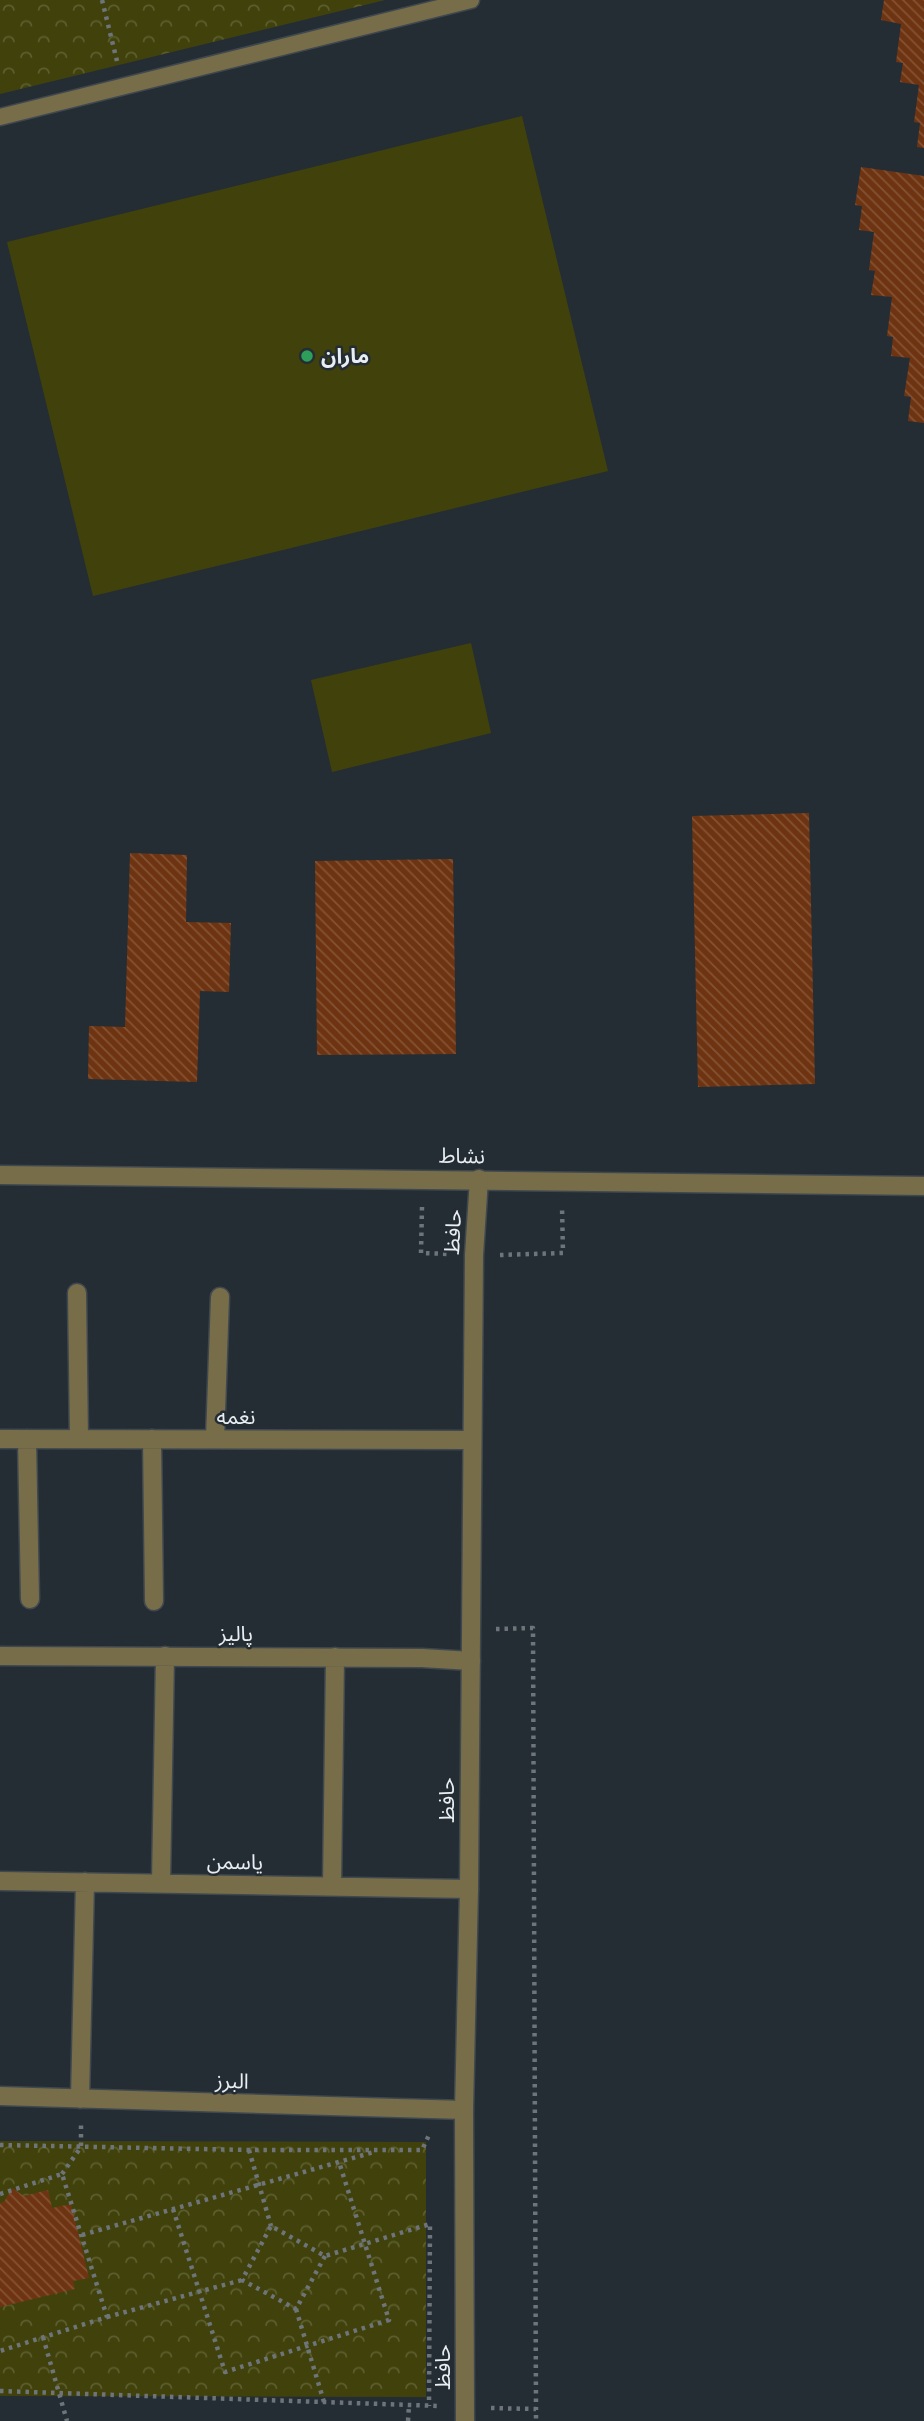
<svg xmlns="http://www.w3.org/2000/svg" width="924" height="2421" font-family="Montserrat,'Noto Sans Arabic',sans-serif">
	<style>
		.park { fill: url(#park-crowns) }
		.pitch { fill: #41420b }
		.building { fill: url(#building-back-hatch) }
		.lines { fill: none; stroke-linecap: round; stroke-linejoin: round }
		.service-casing { stroke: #40484f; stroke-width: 19 }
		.minor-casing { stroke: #40484f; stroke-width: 21 }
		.tertiary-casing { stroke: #40484f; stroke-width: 21 }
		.path { stroke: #6d747a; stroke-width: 4.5; stroke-dasharray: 3.5 5; stroke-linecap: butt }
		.service { stroke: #776d49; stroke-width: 16 }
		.minor { stroke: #776d49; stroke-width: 18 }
		.tertiary { stroke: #776d49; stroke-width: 18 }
		.leisure-dot { fill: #2e9e5b; stroke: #252d34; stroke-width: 2.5 }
		.labels { text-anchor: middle; stroke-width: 5; stroke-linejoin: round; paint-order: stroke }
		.poi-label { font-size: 21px; font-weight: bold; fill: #e8eef2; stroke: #252d34; text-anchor: start }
		.street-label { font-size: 21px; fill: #e8eef2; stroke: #252d34 }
	</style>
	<defs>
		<pattern id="park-crowns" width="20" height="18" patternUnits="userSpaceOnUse" patternTransform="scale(1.75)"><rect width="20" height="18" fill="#41420b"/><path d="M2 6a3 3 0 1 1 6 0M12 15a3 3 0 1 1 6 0" fill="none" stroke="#5c5e2f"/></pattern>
		<pattern id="building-back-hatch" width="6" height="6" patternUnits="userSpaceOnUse" patternTransform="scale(1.75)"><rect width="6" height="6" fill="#6e3411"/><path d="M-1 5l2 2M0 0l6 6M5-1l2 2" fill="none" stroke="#835234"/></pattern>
	</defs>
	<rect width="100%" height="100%" fill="#252d34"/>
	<path class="park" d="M0,0h385l-385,94z
		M0,2141l426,1v255l-426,-1z"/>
	<path class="pitch" d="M522,116l86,355 -515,125 -86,-354z
		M471,643l20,90 -159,39 -21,-92z"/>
	<path class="building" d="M884,0h40v148l-7,-1 3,-24 -6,-1 5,-37 -19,-3 3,-19 -7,-1 5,-38 -20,-4z
		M861,167l63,9v247l-16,-2 3,-24 -7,-1 6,-38 -19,-2 2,-19 -6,-1 5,-39 -21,-2 4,-24 -6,-1 5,-38 -15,-2 3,-24 -7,-1z
		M809,813l6,271 -117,3 -6,-271z
		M130,853l57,2 -1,67 45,1 -2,69 -29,-1 -3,91 -109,-3 1,-53 36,1z
		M453,859l3,195 -139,1 -2,-194z
		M12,2188l12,8 24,-6 4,18 19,-4 18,74 -16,3 2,8 -75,18v-104l4,-1z"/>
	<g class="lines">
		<g class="service-casing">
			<path id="service" d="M0,117l471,-117"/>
		</g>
		<g class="minor-casing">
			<path id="minor" d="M0,1175l924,11
				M77,1293l2,146
				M0,1439l472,1
				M27,1439l3,160
				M152,1439l2,162
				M215,1439l5,-142
				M0,1656l422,2 49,3
				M0,1881l469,8
				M161,1883l4,-227
				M332,1886l3,-229
				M0,2096l464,14
				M80,2099l5,-217"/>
		</g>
		<g class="tertiary-casing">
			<path id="tertiary" d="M465,2421l-1,-311 5,-221 5,-634 5,-76"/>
		</g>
		<path class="path" d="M102,0l15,61
			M422,1207l-1,46 29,1
			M500,1255l63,-2 -1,-47
			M496,1629l37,-1 3,781
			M0,2145l249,5h173l7,-15
			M249,2150l22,76
			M62,2174l19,-27v-22
			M0,2194l62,-20 45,143 -107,34
			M173,2209l52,163 164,-52 -50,-158
			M82,2235l292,-83
			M325,2256l-29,53 -54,-29 29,-54 54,30 105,-32 -1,182
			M296,2309l28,93
			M107,2317l135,-37
			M43,2337l24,84
			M0,2391l440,15
			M491,2408l45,1v12
			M408,2421l1,-16"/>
		<use href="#service" class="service"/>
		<use href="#minor" class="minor"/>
		<use href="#tertiary" class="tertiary"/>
	</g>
	<circle class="leisure-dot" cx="307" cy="356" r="7"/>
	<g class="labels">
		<g class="poi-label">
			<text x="321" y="363">ماران</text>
		</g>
		<g class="street-label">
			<text transform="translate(462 1156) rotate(1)" y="7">نشاط</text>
			<text transform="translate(453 1232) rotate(-87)" y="7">حافظ</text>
			<text x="236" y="1424">نغمه</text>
			<text x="236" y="1641">پالیز</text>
			<text transform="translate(447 1800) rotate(-90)" y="7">حافظ</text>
			<text transform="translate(235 1862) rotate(1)" y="7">یاسمن</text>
			<text transform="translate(232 2081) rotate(2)" y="7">البرز</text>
			<text transform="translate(443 2367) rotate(-90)" y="7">حافظ</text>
		</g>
	</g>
</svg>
